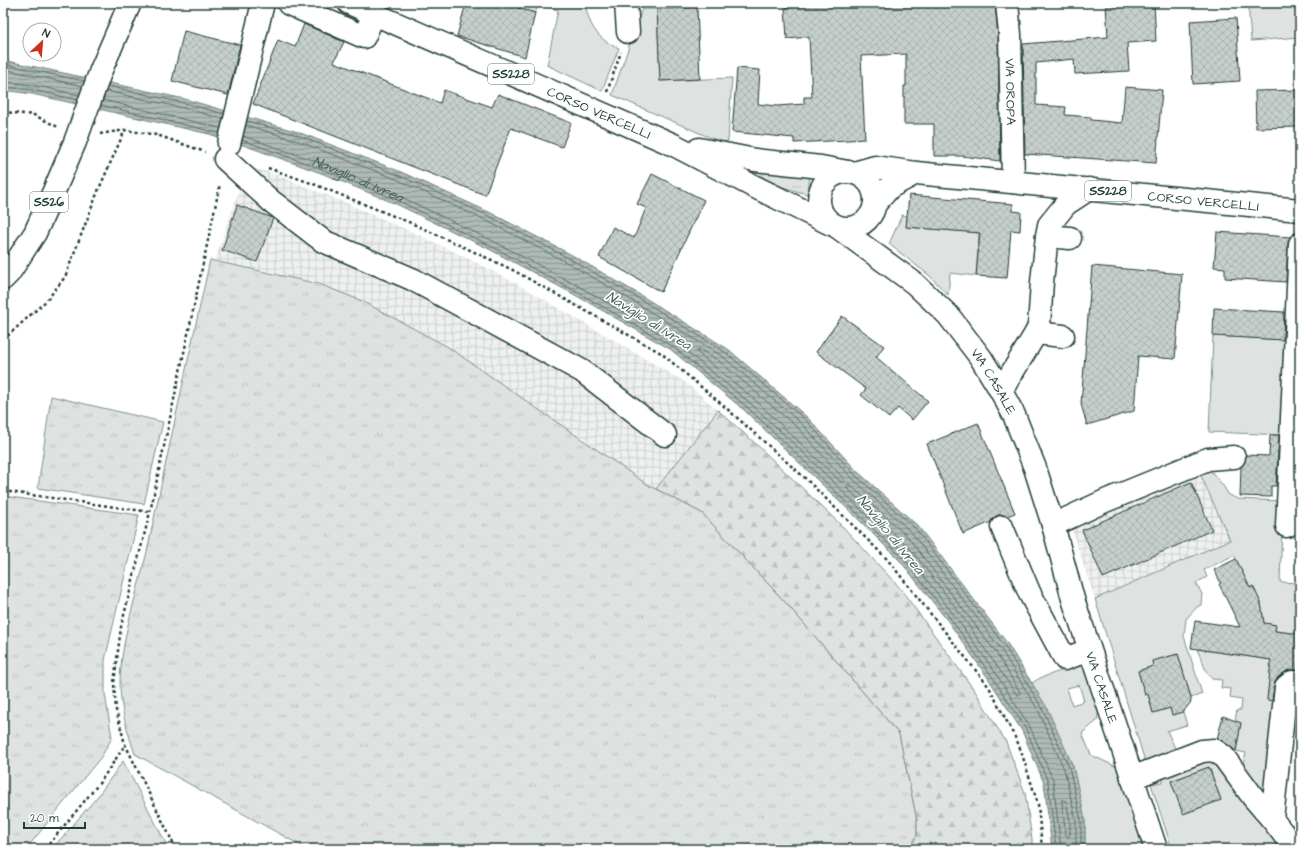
<svg xmlns="http://www.w3.org/2000/svg" width="1303" height="852" font-family="'Architects Daughter',sans-serif">
	<style>
		.industrial { fill: url(#industrial-grid) }
		.grass { fill: url(#grass-tufts); stroke: #7e908b }
		.forest { fill: url(#forest-firs); stroke: #7e908b }
		.garden { fill: #dee3e2; stroke: #7e908b; fill-rule: evenodd }
		.water { fill: url(#water-rules); stroke: #758883 }
		.lines { fill: none; stroke-linecap: round; stroke-linejoin: round }
		.shore { stroke: #596f68; stroke-width: 1 }
		.building { fill: url(#building-cross-hatch); stroke: #1f3d34 }
		.minor-casing { stroke: #1f3d34; stroke-width: 25 }
		.major-casing { stroke: #1f3d34; stroke-width: 25 }
		.path { stroke: #1f3d34; stroke-width: 2.5; stroke-dasharray: 3 3; stroke-linecap: butt }
		.minor { stroke: #fff; stroke-width: 22 }
		.major { stroke: #fff; stroke-width: 22 }
		.labels { text-anchor: middle; stroke-width: 3.5; stroke-linejoin: round; paint-order: stroke }
		.shield { fill: #fff; stroke: #627771; stroke-width: 1 }
		.shield-label { font-size: 12px; font-weight: bold; fill: #1f3d34 }
		.street-label { font-size: 13px; fill: #1f3d34; stroke: #fff }
		.water-label { font-size: 14px; font-style: italic; fill: #4a625b; stroke: #fff }
	</style>
	<defs>
		<pattern id="industrial-grid" width="8" height="8" patternUnits="userSpaceOnUse"><rect width="8" height="8" fill="#eef1f0"/><path d="M0 4h8M4 0v8" fill="none" stroke="#ccd0ce"/></pattern>
		<pattern id="grass-tufts" width="24" height="20" patternUnits="userSpaceOnUse"><rect width="24" height="20" fill="#dee3e2"/><path d="M3 7l-1-3M5 7V3M7 7l1-3M15 17l-1-3M17 17v-4M19 17l1-3" fill="none" stroke="#bec4c2"/></pattern>
		<pattern id="forest-firs" width="22" height="20" patternUnits="userSpaceOnUse"><rect width="22" height="20" fill="#dee3e2"/><path d="M5 1l3.5 6h-7zM16 11l3.5 6h-7z" fill="#bec4c2"/></pattern>
		<pattern id="water-rules" width="6" height="5" patternUnits="userSpaceOnUse"><rect width="6" height="5" fill="#afbab7"/><path d="M0 2.5h6" fill="none" stroke="#8e9896"/></pattern>
		<pattern id="building-cross-hatch" width="8" height="8" patternUnits="userSpaceOnUse"><rect width="8" height="8" fill="#c7cfcc"/><path d="M0 0l8 8M0 8l8-8" fill="none" stroke="#aab3b0"/></pattern>
	</defs>
	<rect width="100%" height="100%" fill="#fff"/>
	<filter id="ink" filterUnits="userSpaceOnUse"><feTurbulence type="fractalNoise" baseFrequency=".025" numOctaves="2"/><feDisplacementMap in="SourceGraphic" scale="8" xChannelSelector="R" yChannelSelector="G"/><feConvolveMatrix kernelMatrix="1 2 1 2 8 2 1 2 1" color-interpolation-filters="sRGB"/></filter>
	<g filter="url(#ink)">
		<path class="industrial" d="M247,167l22,5 75,30 75,33 58,28 44,23 164,96 33,28 -62,79 -8,-4 -200,-138 -86,-46 -147,-41z
			M1198,469l32,71 -135,59 -25,-74z"/>
		<path class="grass" d="M754,167l57,5 -4,22 -56,-16z
			M210,260l109,24 43,17 86,46 200,138 54,28 85,91 112,130 18,86v15l-6,11 -13,3h-591l-172,-95c-8,-24 -15,-46 -15,-71 1,-47 18,-91 28,-136 20,-96 41,-192 62,-287z
			M51,396l112,26 -19,82 -106,-16z
			M3,496l136,19 -34,145v34l7,44 -11,19 -75,92h-23z
			M123,761l46,88h-117l46,-53z"/>
		<path class="forest" d="M718,410l38,34 86,82 58,62 75,103 31,51 19,51 7,46v10h-134l13,-3 6,-11v-15l-18,-86 -112,-130 -85,-91 -46,-24z"/>
		<path class="garden" d="M520,3h65c4,22 12,37 34,45l-17,43 -55,-26 11,-55 -19,-6 -4,9 -17,-5z
			M1248,3h52v34l-49,4z
			M642,9h15l3,72 72,-3 -4,63 -6,1 -11,-4 -99,-43z
			M902,215l5,1v11l72,6 -3,43 -26,-3 -2,22 -18,-19 -41,-32z
			M1213,336l76,4 -4,95 -76,-3z
			M1206,465l18,22 4,7 9,5 46,2 -3,81 20,1v51l-25,-3 1,-6 -12,-2 -3,-20 -9,-17 -2,2 -16,-33 -30,15 3,7 -11,6 6,11 -1,11 -4,2 -11,12 -2,17 18,58 -11,4 -13,-44 -26,7 1,5 -15,5 7,24 3,-1 5,19 17,-5 2,7 11,-3 4,13 -20,6 8,17 -6,9 -22,11 -52,-169 135,-59 -32,-71z
			M1197,649l88,13 -3,22 -13,-1 -2,17 13,1 -12,105 -27,-36 5,-17 -10,-2 5,-28 -6,-2 2,-11h4l1,-10 -12,-2 1,-9 -10,-1 1,-8 -10,-1 -5,-6z
			M1084,663l16,39 -3,19 -15,12 9,22 28,13 27,81h-61v-30l-53,-136 8,-5zM1079,685l5,16 -12,4 -5,-17z
			M1300,691v33l-11,-1 4,-29z
			M1209,757l81,92h-118l-21,-65 12,-2 -1,-8zM1209,767l12,33 -38,14 -12,-33z
			M1284,824l16,1v19z"/>
		<path class="water" d="M3,60l182,39 113,33 101,39 90,41 83,43 70,41 86,53 80,69 49,53 61,55 89,117 39,63 27,60 12,53v30h-33l-8,-66 -22,-52 -34,-53 -41,-58 -46,-58 -46,-46 -111,-106 -74,-61 -95,-54 -88,-47 -91,-44 -75,-31 -78,-28 -34,-11 -177,-40 -29,-4z"/>
		<g class="lines">
			<g class="shore">
				<path d="M3,64l81,17"/>
				<path d="M3,69l80,17"/>
				<path d="M3,82l30,3 46,10"/>
				<path d="M108,86l76,17 40,11"/>
				<path d="M3,87l30,3 45,10"/>
				<path d="M106,91l77,17 40,11"/>
				<path d="M103,100l117,28"/>
				<path d="M101,105l118,28"/>
				<path d="M247,121l50,14 101,40 89,40 83,44 70,40 85,53 81,68 48,54 61,54 89,117 38,63 27,59 12,53v29"/>
				<path d="M246,125l49,15 101,39 89,41 83,43 70,41 84,52 80,68 49,53 60,55 89,116 38,62 26,59 12,51v29"/>
				<path id="s1" d="M243,136l81,28 75,32 92,44 89,47 95,55 75,61 56,52 102,101 46,59 41,57 35,55 23,53 8,69"/>
				<path d="M242,140l80,29 75,31 92,45 88,47 95,54 75,61 55,52 102,100 46,59 41,57 35,54 22,53 8,67"/>
				<path d="M699,349l20,12 79,67 46,51v3h-3l-87,-83 -56,-46 -1,-2z"/>
				<path d="M849,484l58,52 88,115 25,41 -1,3h-2l-58,-83 -46,-60 -66,-64v-2z"/>
				<path d="M1062,800l4,1 4,20v14l-2,2 -2,-2z"/>
			</g>
		</g>
		<path class="building" d="M466,3h54l-2,5 17,5 -10,44 -68,-21z
			M794,3h201l3,32 2,126 -38,-5h-28v-32h-30v-38h2v-32l-45,2 4,83 -71,4v-5l-62,-6 5,-64 23,2 -2,34 19,2 27,-2v-7h8l-3,-60 -22,2 -2,-31 9,-1z
			M1154,3l2,38 -29,2 2,28 -54,3 -1,-15 -38,4v42l30,2 -1,8 26,2v3l31,3 3,-36 37,3 -6,73 -131,-9 -2,-110 85,-7 -2,-31z
			M697,7l3,72 -40,2 -3,-72z
			M1236,18l4,63 -47,3 -3,-63z
			M304,24l40,18 -10,20 106,41 4,-13 48,17 6,-13 73,29 -9,24 -51,-19 -26,67 -232,-91 25,-64 17,7z
			M184,31l56,14 -12,50 -56,-14z
			M1300,90v37l-44,1 -1,-37z
			M652,174l52,26 -43,92 -62,-35 14,-30 21,11 12,-30 -9,-4z
			M909,195l104,9v7l8,1 -1,19 -9,-1 -4,48 -31,-2 4,-43 -74,-6z
			M237,205l36,13 -16,44 -35,-12z
			M1217,232l73,5 -2,6 -2,39 -61,-4v-10l-11,-1z
			M1092,266l90,8 -7,85 -37,-3 -4,55 -47,14 -6,-21z
			M1214,308l70,4 -1,28 -70,-4z
			M842,316l42,30 -8,11 52,44 -16,19 -14,-12 -9,10 -28,-23 5,-6 -50,-37z
			M978,423l37,90 -8,3 -4,-1h-5l-6,4 -1,3 -28,12 -36,-90z
			M1270,435h9l-3,51h-5v11l-31,-1 1,-29 4,-5 1,-7 23,1z
			M1191,482l21,48 -109,48 -21,-48z
			M1236,559l14,29 3,-2 8,17 3,20 12,2 -1,6 25,3v36h-12l-10,7 -4,9 -2,15 -5,-1 4,-40 -80,-12 4,-27 45,6 -21,-43 2,-1 -7,-13z
			M1178,654l13,44v4l-8,10 -11,3 -2,-7 -17,5 -5,-19 -3,1 -7,-24 15,-5 -1,-5z
			M1223,716l18,7 -5,28 -15,-11 -4,-1z
			M1209,767l12,33 -38,14 -12,-33z"/>
		<g class="lines">
			<g class="minor-casing">
				<g id="minor">
					<path d="M290,3l-1,1 75,33 10,-23"/>
					<path d="M626,3l2,29"/>
					<path id="s2" d="M1007,3l3,31 3,148"/>
					<path d="M229,144l34,-141"/>
					<path d="M225,159l46,42 52,40 89,38 170,92 83,64"/>
					<path d="M1047,236l23,2"/>
					<path d="M1036,333l27,3"/>
					<path d="M1001,391l35,-58 3,-7 3,-44 5,-46 2,-11 17,-21 23,-15"/>
					<path d="M1053,525l52,-24 103,-42 26,-2"/>
					<path d="M1287,526l13,-282"/>
					<path d="M1002,527l27,65 36,67 24,-9"/>
					<path d="M1132,778l70,-27 12,-1 9,6 30,41 19,22 23,30"/>
					<path d="M1272,819l14,-132 6,-5 8,1"/>
				</g>
			</g>
			<g class="major-casing">
				<g id="major">
					<path id="s3" d="M349,3l325,142 77,40 80,39"/>
					<path d="M699,149l56,11 66,7 27,5"/>
					<circle cx="847" cy="200" r="28"/>
					<path id="s4" d="M854,173l21,-6 41,6 384,37"/>
					<path d="M875,204l15,-17 26,-14"/>
					<path id="s5" d="M836,226l78,57 34,32 33,43 17,28 16,29 21,53 18,57 20,74 83,250"/>
					<path d="M3,279l6,-6 26,-40 19,-42 21,-49 26,-72 29,-67"/>
				</g>
			</g>
			<path class="path" d="M607,92l14,-40
				M3,112l31,3 22,11 2,3
				M100,134l25,-4 32,5 48,17
				M268,168l43,15 100,40 100,46 150,84 64,54 81,72 81,80 102,128 30,58 19,59 4,45
				M3,340l44,-40 18,-23 33,-86 27,-61
				M3,491l147,21
				M45,849l56,-68 24,-36
				M176,849l-51,-105 -9,-34 -2,-27 7,-56 29,-115 70,-328"/>
			<use href="#minor" class="minor"/>
			<use href="#major" class="major"/>
		</g>
	</g>
	<g class="labels">
		<g class="shield">
			<rect x="488" y="64" width="46" height="20" rx="3"/>
			<rect x="1085" y="181" width="46" height="20" rx="3"/>
			<rect x="30" y="192" width="38" height="20" rx="3"/>
		</g>
		<g class="shield-label">
			<text x="511" y="78">SS228</text>
			<text x="1108" y="195">SS228</text>
			<text x="49" y="206">SS26</text>
		</g>
		<g class="street-label">
			<text dy="5" stroke="none"><textPath href="#s2" startOffset="89">VIA OROPA</textPath></text>
			<text dy="5" stroke="none"><textPath href="#s3" startOffset="273">CORSO VERCELLI</textPath></text>
			<text dy="5" stroke="none"><textPath href="#s4" startOffset="352">CORSO VERCELLI</textPath></text>
			<text dy="5" stroke="none"><textPath href="#s5" startOffset="224">VIA CASALE</textPath></text>
			<text dy="5" stroke="none"><textPath href="#s5" startOffset="550">VIA CASALE</textPath></text>
		</g>
		<g class="water-label">
			<text dy="5" stroke="none"><textPath href="#s1" startOffset="123">Naviglio di Ivrea</textPath></text>
			<text transform="translate(649 320) rotate(32)" y="5">Naviglio di Ivrea</text>
			<text transform="translate(891 534) rotate(51)" y="5">Naviglio di Ivrea</text>
		</g>
	</g>
	<rect width="1303" height="852" fill="none" stroke="#fff" stroke-width="16"/>
	<rect x="8" y="8" width="1287" height="836" fill="none" stroke="#1f3d34" stroke-width="1.5" filter="url(#ink)"/>
	<g transform="translate(42 42) rotate(26)"><circle r="19" fill="#ffffff" stroke="#a5b1ae"/>
	<path d="M0-3L7 15L0 10L-7 15Z" fill="#c8321e"/>
	<text y="-6" font-size="11" font-weight="bold" text-anchor="middle" fill="#1f3d34">N</text>
	</g>
	<path d="M24 822v6h61v-6" fill="none" stroke="#1f3d34" stroke-width="2"/>
	<text x="30" y="822" font-size="12" fill="#1f3d34" stroke="#ffffff" stroke-width="3" paint-order="stroke">20 m</text>
</svg>
